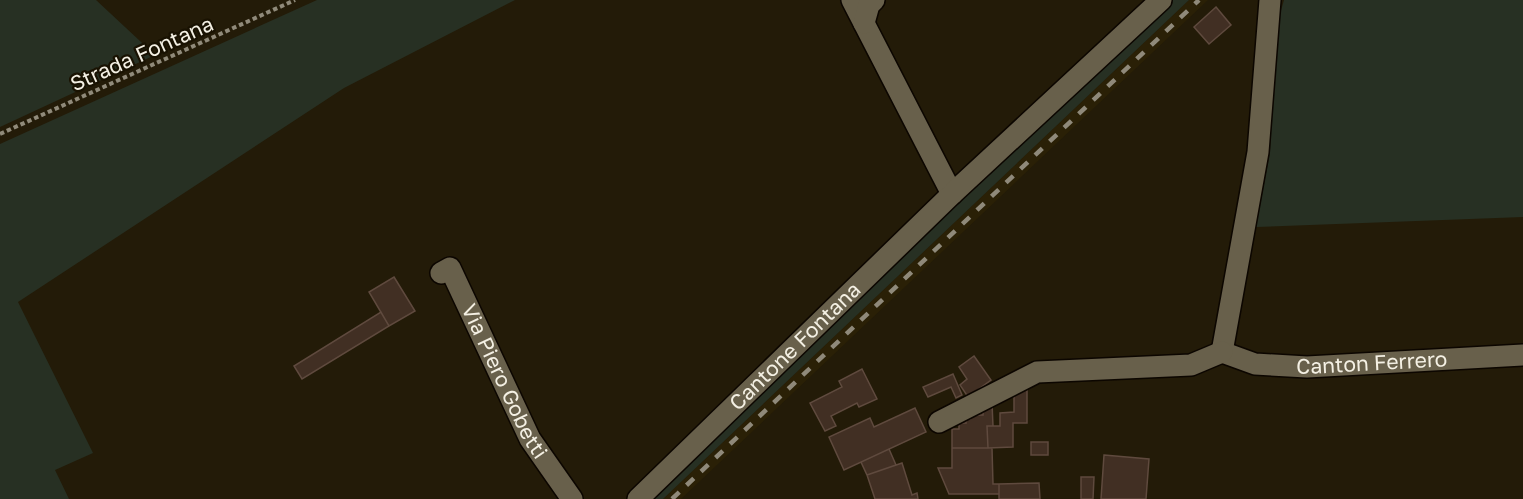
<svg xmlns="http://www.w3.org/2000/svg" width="1523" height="499" font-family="'Golos Text',sans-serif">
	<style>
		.built { fill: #2a2006 }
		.green { fill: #273023 }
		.building { fill: #412f23; stroke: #5f4a3e; stroke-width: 1.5 }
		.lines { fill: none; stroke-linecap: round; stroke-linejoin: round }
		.minor-casing { stroke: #0c0600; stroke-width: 24 }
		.path { stroke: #908a7a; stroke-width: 4; stroke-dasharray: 4.5 3; stroke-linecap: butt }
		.minor { stroke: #68604b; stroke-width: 21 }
		.rail { stroke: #8f897a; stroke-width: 4.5; stroke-dasharray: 10 10; stroke-linecap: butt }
		.labels { text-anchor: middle; stroke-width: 4.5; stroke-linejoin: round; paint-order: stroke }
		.street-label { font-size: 21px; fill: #f4f0e4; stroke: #191202 }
	</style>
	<rect width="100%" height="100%" fill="#231b08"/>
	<path class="built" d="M1189,0h19l-527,499h-18z"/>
	<path class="green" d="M0,0h96l59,55 -155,72z
		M317,0h198l-171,88 -326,214 75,151 -38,17 14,29h-69v-355z
		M1170,0h19l-526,499h-13l32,-33z
		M1284,0h239v217l-267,10 14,-75 6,-124z"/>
	<path class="building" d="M1216,7l15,18 -22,19 -15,-17z
		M394,277l21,34 -26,15 -20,-34z
		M381,312l8,14 -87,53 -8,-13z
		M974,356l17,24 -23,17 -8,-12 7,-6 -8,-12z
		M862,369l15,30 -18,8 -2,-4 -26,13 5,10 -11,5 -15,-28 32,-16 -3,-6z
		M953,374l9,21 -6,3 -5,-11 -23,10 -5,-10z
		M1014,389h13v34h-14v24l-25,1 -1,-22h13v-13l14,-1z
		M983,403h9l1,23h-6l1,22h-36v-19h7v-6h7v-4h4v-4h13z
		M915,408l11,24 -82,38 -15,-33 41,-19 4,9z
		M1031,442h17v13h-17z
		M952,448h40l1,36h6v10h-50l-11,-26h14z
		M889,449l7,16 -29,10 -6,-13z
		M1104,455l45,4 -3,40h-45z
		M902,463l10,32 5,-2 1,6h-43l-8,-24z
		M1081,477h13l-1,22h-12z
		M1039,483l1,16h-41v-15z"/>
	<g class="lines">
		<g class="minor-casing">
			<g id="minor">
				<path d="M852,0l100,194"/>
				<path d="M864,23l5,-18 5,-5"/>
				<path id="s1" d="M441,273l9,-5 80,171 42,60"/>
				<path d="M1222,352l36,-200 12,-152"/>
				<path id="s2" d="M1222,352l33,12 52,3 216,-12"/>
				<path d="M939,422l98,-50 154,-7 31,-13"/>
				<path id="s3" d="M638,499l314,-305 209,-194"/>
			</g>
		</g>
		<path class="path" d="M0,134l295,-134"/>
		<use href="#minor" class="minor"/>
		<path class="rail" d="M672,499l527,-499"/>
	</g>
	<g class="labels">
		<g class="street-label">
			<text transform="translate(142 54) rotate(-24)" y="7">Strada Fontana</text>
			<text dy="7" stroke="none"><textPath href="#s3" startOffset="219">Cantone Fontana</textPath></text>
			<text dy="7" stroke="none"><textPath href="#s2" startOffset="152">Canton Ferrero</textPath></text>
			<text dy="7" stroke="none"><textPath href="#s1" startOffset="136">Via Piero Gobetti</textPath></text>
		</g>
	</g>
</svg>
